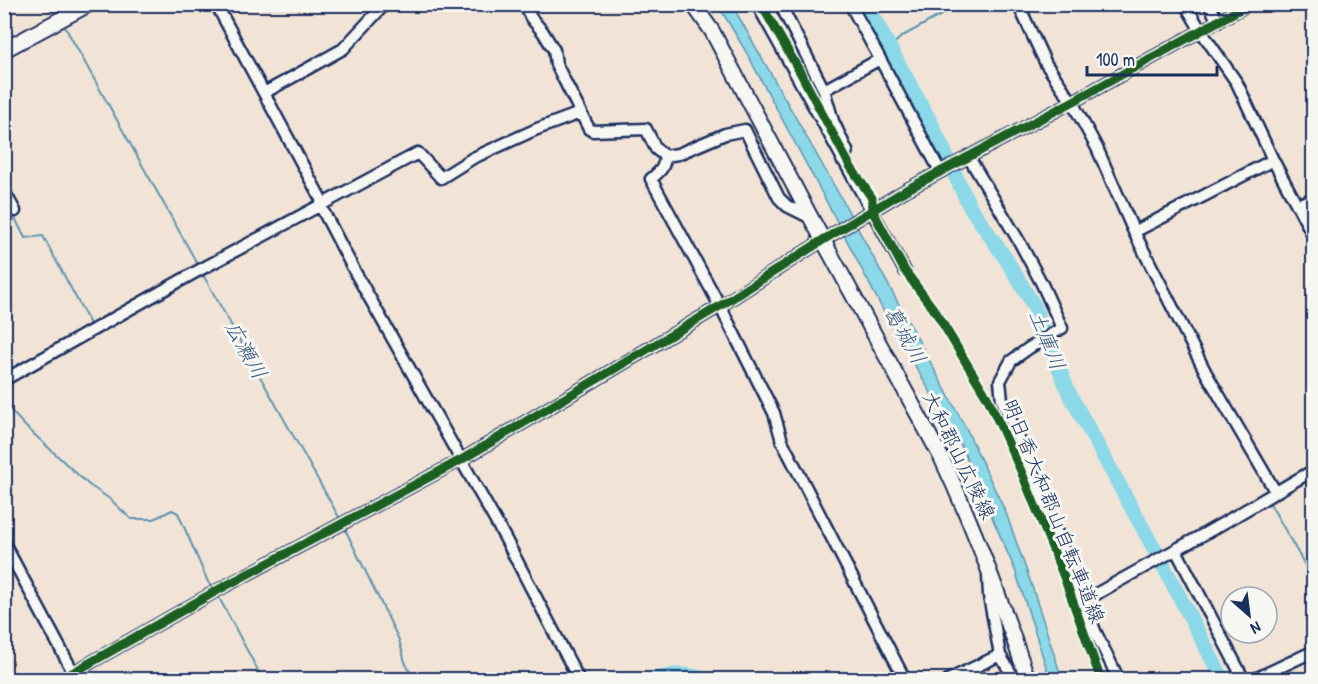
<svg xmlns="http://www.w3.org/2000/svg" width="1318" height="684" font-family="'Patrick Hand','Klee One',sans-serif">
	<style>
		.water { fill: #8ad8e8; stroke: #5e94b1; stroke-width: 1.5 }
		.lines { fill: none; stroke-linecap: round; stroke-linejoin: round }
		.stream { stroke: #5e94b1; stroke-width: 2 }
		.river { stroke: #8ad8e8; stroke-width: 15 }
		.minor-casing { stroke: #1b2f5e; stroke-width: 15 }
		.major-casing { stroke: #1b2f5e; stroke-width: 18 }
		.minor { stroke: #f6f6f2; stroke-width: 10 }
		.major { stroke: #f6f6f2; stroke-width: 14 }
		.cycleway-casing { stroke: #f6f6f2; stroke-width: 13 }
		.cycleway { stroke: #1b5e20; stroke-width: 9 }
		.labels { text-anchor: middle; stroke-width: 6; stroke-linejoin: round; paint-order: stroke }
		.street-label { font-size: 20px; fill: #1b2f5e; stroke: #f6f6f2 }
		.water-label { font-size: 21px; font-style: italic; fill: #375980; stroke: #f6f6f2 }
	</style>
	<rect width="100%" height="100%" fill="#f1e4d6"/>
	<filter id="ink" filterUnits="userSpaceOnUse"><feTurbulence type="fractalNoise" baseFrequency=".0167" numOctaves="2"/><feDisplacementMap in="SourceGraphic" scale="12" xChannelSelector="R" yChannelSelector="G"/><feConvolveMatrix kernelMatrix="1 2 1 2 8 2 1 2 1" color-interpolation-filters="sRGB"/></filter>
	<g filter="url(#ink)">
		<path class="water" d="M718,5h14l112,198 122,225 40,85 26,73 30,93h-12l-35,-109 -56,-129 -73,-125 -54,-104 -87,-162z"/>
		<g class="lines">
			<path class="stream" d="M54,4l4,7
				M65,27l133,238
				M895,55l-1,-11 7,-7 60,-33
				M13,214l12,24 18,-2 46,86v5
				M202,273l138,246
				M4,403l20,22 65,60 21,14 21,20h23l18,-9 6,3 30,69 5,7
				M1268,500l46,81
				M344,527l55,113 6,22 9,18
				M217,594l46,86"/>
			<path class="river" d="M866,4l66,121 37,80 37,54 28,47 35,87 95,174 59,113
				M655,680c16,-6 33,-8 49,0"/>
			<g class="minor-casing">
				<path id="minor" d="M216,4l107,199
					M458,4l1,2 3,-2
					M524,4l7,14 12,14 11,18 2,14 33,65 4,2 53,-2 10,20 9,7 13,-2 47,-20 20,-4 34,68 8,8 24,12
					M757,4l148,267
					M780,4l44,86 9,31 14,30 -2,5 -3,4
					M850,4l30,55
					M1018,4l28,60 26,38 25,46 37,84 72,141 69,118
					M1185,4l16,27 36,52 36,77 41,77
					M1209,4l9,18
					M824,90l56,-31 60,112
					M264,93l79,-44 42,-45
					M665,156c0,12 -6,16 -14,23l69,127 54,107 8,28 123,239
					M968,156l52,87 22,41 20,44 -33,20 -18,13 -11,20 2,19 28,65 54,136 11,30 24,49
					M4,191l11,20
					M320,205l35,67 149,264 75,144
					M1297,205l17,-7
					M1134,232l139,-72
					M4,380l190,-107 224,-120 23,25 32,-20 64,-29 43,-16
					M4,543l69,129
					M1176,550l68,130
					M1084,601c31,-18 62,-35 93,-52 47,-25 91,-53 137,-79
					M1000,655l15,25
					M60,680l158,-90 243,-130 259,-154 103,-66 83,-50 166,-88 177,-98
					M948,680l52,-25 -11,-59 -1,-21
					M1253,680l61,-29"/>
			</g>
			<g class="major-casing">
				<path id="major" d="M693,4l19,27 99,187 130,239c34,72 61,147 87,223
					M4,50l85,-46"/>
			</g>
			<use href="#minor" class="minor"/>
			<use href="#major" class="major"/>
			<g class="cycleway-casing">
				<path id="cycleway" d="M761,4l39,68 50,94 22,32v12
					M872,210l33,61 32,43 51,85 33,72 43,106 37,103
					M60,680l158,-90 243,-130 259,-154 103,-66 83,-50 166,-88 177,-98"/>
			</g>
			<use href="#cycleway" class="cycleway"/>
		</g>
	</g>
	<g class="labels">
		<g class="street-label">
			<text transform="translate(959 455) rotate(64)" y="7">大和郡山広陵線</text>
			<text transform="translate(1054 511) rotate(68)" y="7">明日香大和郡山自転車道線</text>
		</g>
		<g class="water-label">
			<text transform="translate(905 335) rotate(61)" y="7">葛城川</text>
			<text transform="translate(1047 340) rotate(68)" y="7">土庫川</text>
			<text transform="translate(246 350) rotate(61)" y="7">広瀬川</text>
		</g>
	</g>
	<rect width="1318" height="684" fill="none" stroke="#f6f6f2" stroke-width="24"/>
	<rect x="12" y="12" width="1294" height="660" fill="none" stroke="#1b2f5e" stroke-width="2" filter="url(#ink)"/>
	<g transform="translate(1249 615) rotate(152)"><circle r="28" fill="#f6f6f2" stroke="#9ea6b7" stroke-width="1.5"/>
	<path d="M0-4.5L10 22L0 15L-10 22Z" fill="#1b2f5e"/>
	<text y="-9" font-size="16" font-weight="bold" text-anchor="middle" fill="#1b2f5e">N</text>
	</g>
	<path d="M1087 66v9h130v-9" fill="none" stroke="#1b2f5e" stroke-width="3"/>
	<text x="1096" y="66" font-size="18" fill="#1b2f5e" stroke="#f6f6f2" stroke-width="4.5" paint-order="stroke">100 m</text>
</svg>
